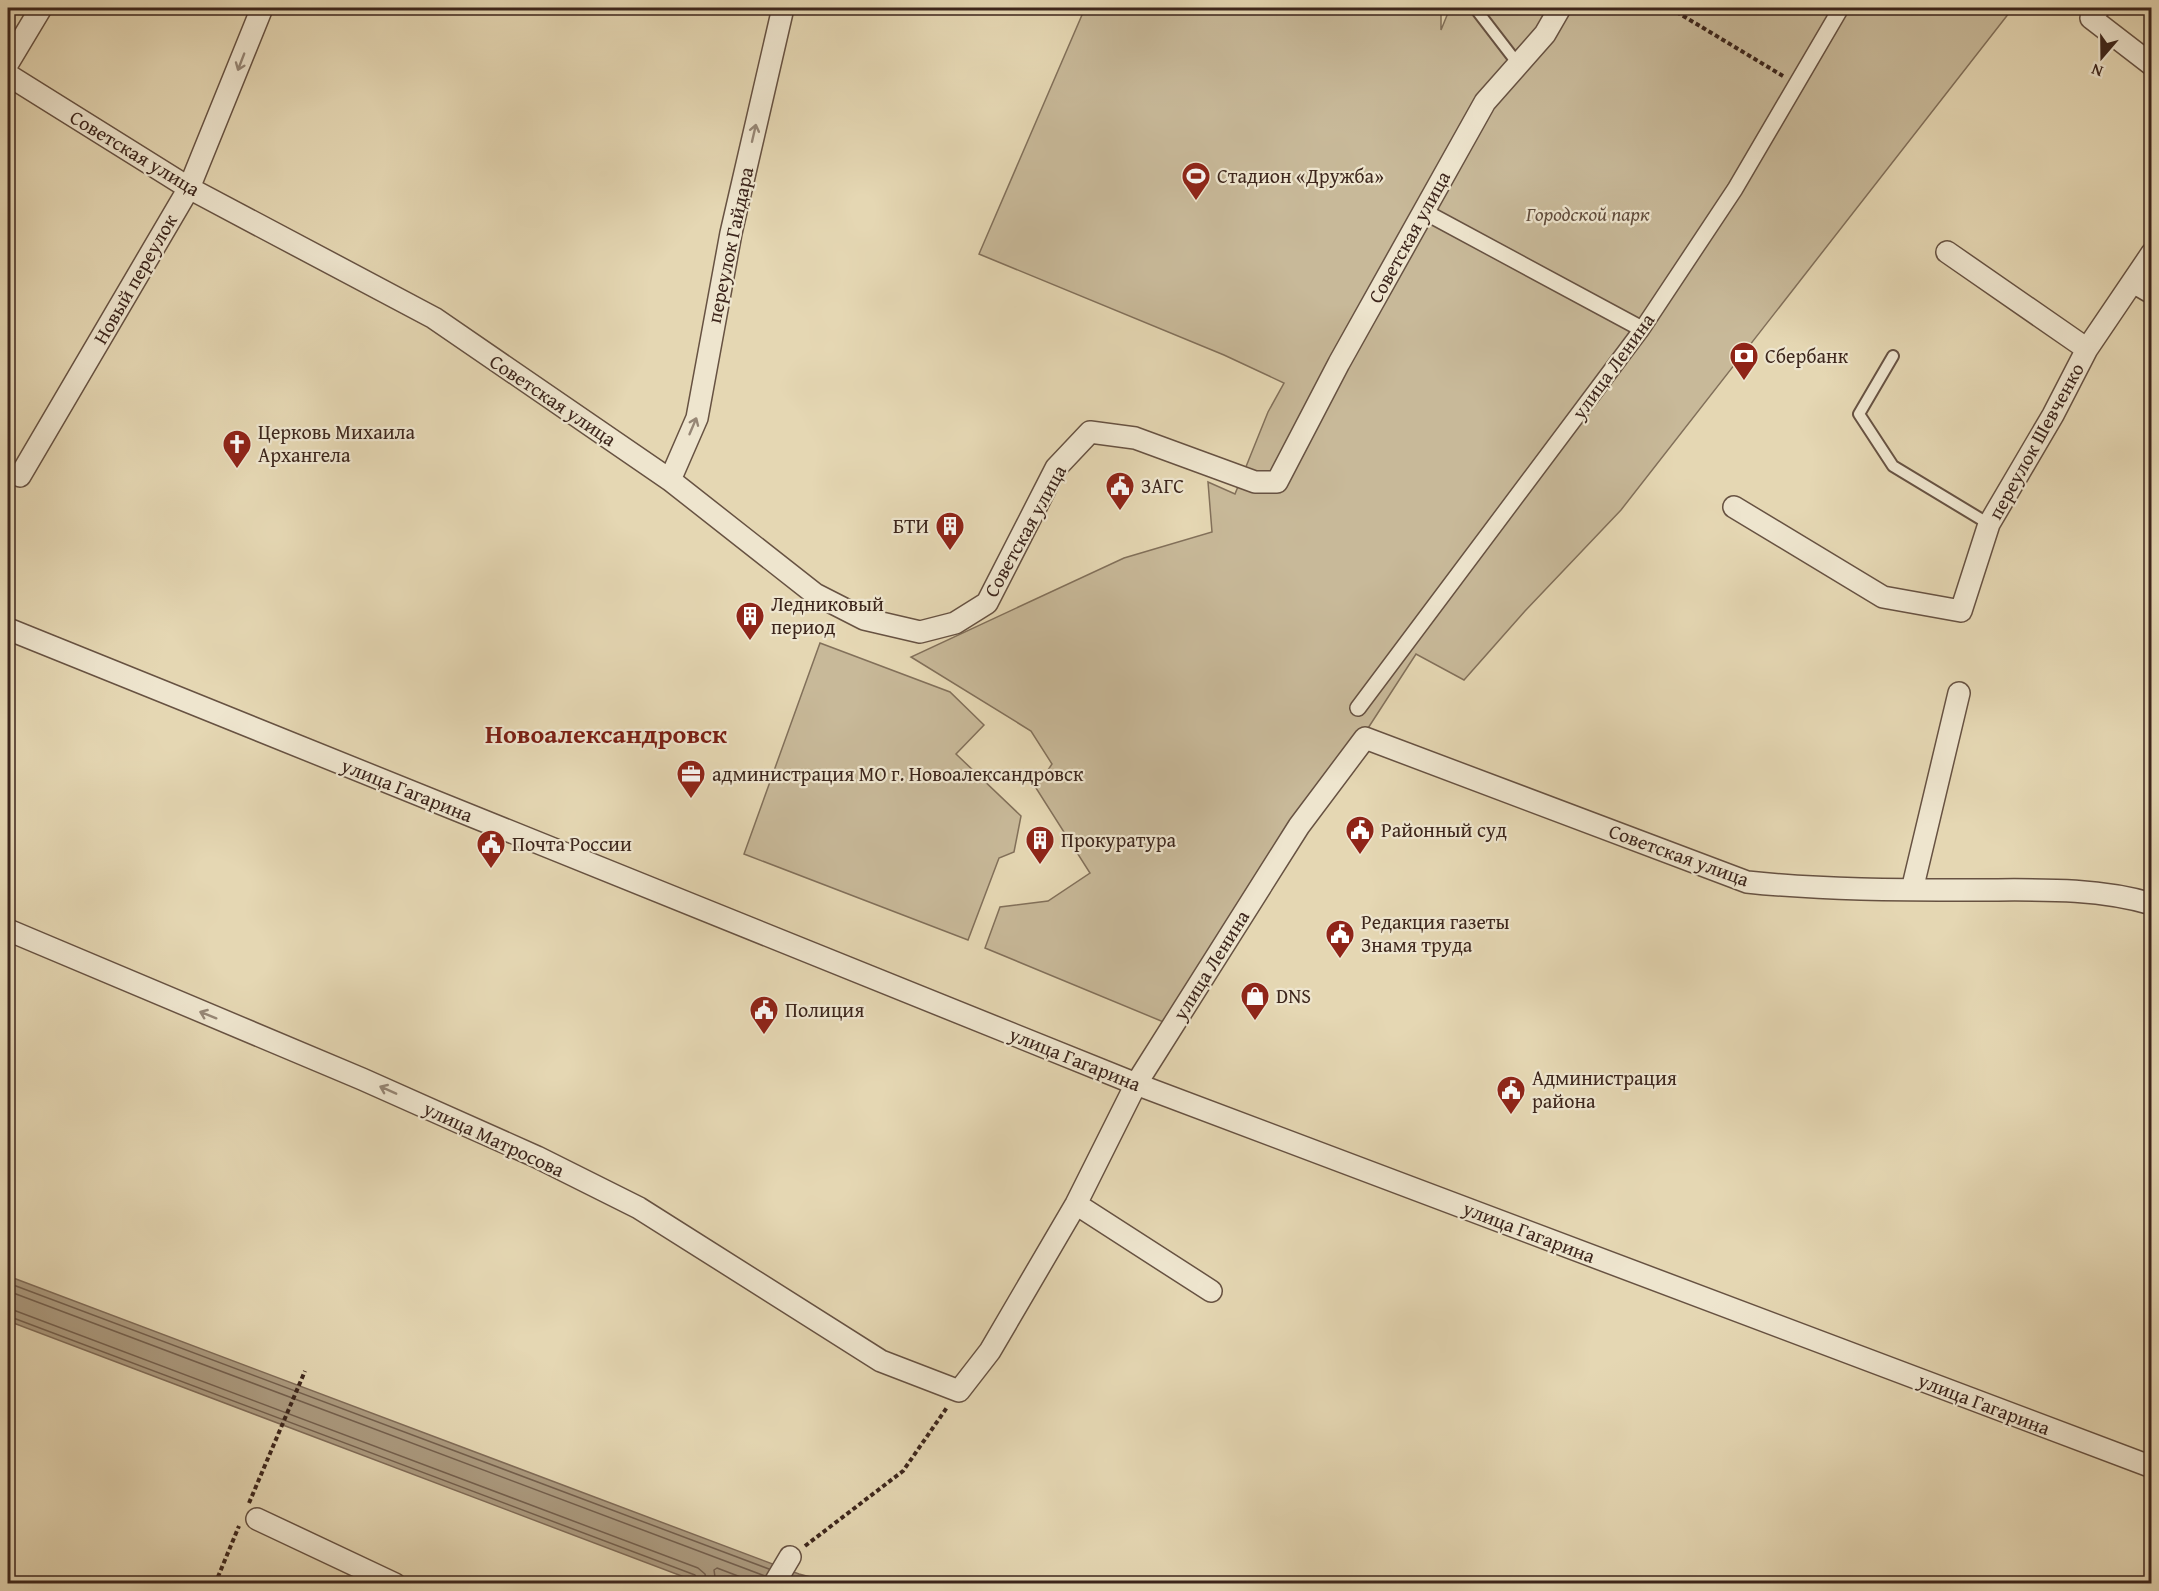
<svg xmlns="http://www.w3.org/2000/svg" width="2159" height="1591" font-family="'Gentium Book Plus',serif">
	<style>
		.green { fill: #c8b999; stroke: #82705a; stroke-width: 1.5 }
		.water { fill: #ac9b80; stroke: #806c58; stroke-width: 1.5 }
		.lines { fill: none; stroke-linecap: round; stroke-linejoin: round }
		.shore { stroke: #74604e; stroke-width: 1.5 }
		.service-casing { stroke: #675242; stroke-width: 14 }
		.pedestrian-casing { stroke: #675242; stroke-width: 18 }
		.minor-casing { stroke: #675242; stroke-width: 24 }
		.path { stroke: #3d261c; stroke-width: 4; stroke-dasharray: 4.5 3; stroke-linecap: butt }
		.service { stroke: #eee5ce; stroke-width: 10 }
		.pedestrian { stroke: #eee5ce; stroke-width: 15 }
		.minor { stroke: #eee5ce; stroke-width: 21 }
		.oneway { stroke: #968675 }
		.labels { text-anchor: middle; stroke-width: 4.5; stroke-linejoin: round; paint-order: stroke }
		.street-label { font-size: 20px; fill: #3d261c; stroke: #eee5ce }
		.poi-label { font-size: 20px; fill: #3d261c; stroke: #eee5ce; text-anchor: start }
		.park-label { font-size: 20px; font-style: italic; fill: #604b3b; stroke: #eee5ce }
		.district-label { font-size: 26px; font-weight: bold; fill: #7a1f14; stroke: #eee5ce }
	</style>
	<rect width="100%" height="100%" fill="#e5d7b3"/>
	<filter id="stains"><feTurbulence type="fractalNoise" baseFrequency=".00333" numOctaves="4"/><feColorMatrix values="0 0 0 0 .2 0 0 0 0 .09 0 0 0 0 .02 0 0 0 .5 -.17"/></filter>
	<radialGradient id="worn" r=".72"><stop offset=".6" stop-color="#630" stop-opacity="0"/><stop offset="1" stop-color="#630" stop-opacity=".3"/></radialGradient>
	<path class="green" d="M1085,8h350l6,2v20l9,-22h563l-392,502 -96,101 -61,69 -48,-26 -55,85 -195,284 -181,-75 15,-41 48,-6 42,-28 -54,-85 16,-24 -21,-33 -120,-74 213,-99 88,-26 -4,-50 27,12 33,-82 16,-29 -60,-28 -245,-101z
		M820,643l130,49 34,33 -28,29 65,62 -7,36 -15,6 -31,82 -224,-86z"/>
	<path class="water" d="M8,1276l791,298 34,9h-133l-692,-262z"/>
	<g class="lines">
		<path class="shore" d="M8,1283l761,286
			M8,1291l757,285
			M8,1308l690,260 7,6 2,10
			M8,1316l687,259 5,9
			M716,1584l-2,-14 3,-2 42,16"/>
		<g class="service-casing">
			<path id="service" d="M1475,8l43,56
				M1893,356l-34,58 34,52 96,58"/>
		</g>
		<g class="pedestrian-casing">
			<path id="pedestrian" d="M1423,211l219,118
				M1358,708l284,-379 93,-140 106,-181"/>
		</g>
		<g class="minor-casing">
			<path id="minor" d="M2099,8l-8,10 61,47
				M8,63l33,-55
				M8,75l181,113 245,130 236,162 145,114 49,25 56,13 35,-9 32,-20 69,-135 34,-36 45,6 120,44h22l62,-119 146,-261 60,-68 15,-26
				M1947,252l140,97
				M2133,282l19,11
				M20,476l169,-288 73,-180
				M670,480l27,-62 34,-185 52,-225
				M1734,507l149,90 78,14 28,-87 64,-109 34,-66 65,-96
				M8,629l1128,455 1016,383
				M1912,890l47,-197
				M8,930l354,149 175,78 102,51 242,153 78,30 31,-40 86,-147 60,-120 163,-258 66,-88 382,144c76,8 152,8 228,8 58,0 120,-3 177,14
				M1076,1204l135,87
				M257,1519l138,65
				M774,1584l16,-27"/>
		</g>
		<path class="path" d="M1670,8l113,68
			M249,1503l56,-132
			M805,1546l98,-75 45,-65
			M215,1584l24,-58"/>
		<use href="#service" class="service"/>
		<use href="#pedestrian" class="pedestrian"/>
		<use href="#minor" class="minor"/>
	</g>
	<defs><path id="oneway-shaft" d="M-6 0H5M1.5-3L5.5 0L1.5 3" fill="none" stroke-width="1.6" stroke-linecap="round" stroke-linejoin="round" transform="scale(1.5)"/></defs>
	<g class="oneway">
		<use href="#oneway-shaft" transform="translate(241 62) rotate(111)"/>
		<use href="#oneway-shaft" transform="translate(754 133) rotate(-77)"/>
		<use href="#oneway-shaft" transform="translate(693 426) rotate(-67)"/>
		<use href="#oneway-shaft" transform="translate(208 1015) rotate(-158)"/>
		<use href="#oneway-shaft" transform="translate(388 1090) rotate(-156)"/>
	</g>
	<defs>
		<g id="stadium-pin" transform="scale(1.5)"><path d="M0 17L-7.5 6A9.5 9.5 0 1 1 7.5 6Z" fill="#8f2418" stroke="#eee5ce"/><path d="M0-5a6.5 5 0 1 0 0 10a6.5 5 0 1 0 0-10ZM-3.5-1.8h7v3.6h-7Z" fill="#fff"/></g>
		<g id="bank-pin" transform="scale(1.5)"><path d="M0 17L-7.5 6A9.5 9.5 0 1 1 7.5 6Z" fill="#8f2418" stroke="#eee5ce"/><path d="M-6-4H6V4H-6ZM0-2.3a2.3 2.3 0 1 0 0 4.6a2.3 2.3 0 1 0 0-4.6Z" fill="#fff"/></g>
		<g id="church-pin" transform="scale(1.5)"><path d="M0 17L-7.5 6A9.5 9.5 0 1 1 7.5 6Z" fill="#8f2418" stroke="#eee5ce"/><path d="M-1.2-6h2.4v3.5h3.3v2.4h-3.3V6h-2.4V-.1h-3.3v-2.4h3.3Z" fill="#fff"/></g>
		<g id="civic-pin" transform="scale(1.5)"><path d="M0 17L-7.5 6A9.5 9.5 0 1 1 7.5 6Z" fill="#8f2418" stroke="#eee5ce"/><path d="M-.6-6.5H3V-4.5H.6V-3L4-1V1h2V6H-6V1h2V-1L-.6-3ZM-1.2 2.5V6h2.4V2.5Z" fill="#fff"/></g>
		<g id="building-pin" transform="scale(1.5)"><path d="M0 17L-7.5 6A9.5 9.5 0 1 1 7.5 6Z" fill="#8f2418" stroke="#eee5ce"/><path d="M-4-6H4V6H1V3H-1V6H-4ZM-2.5-4.3h1.7v1.8h-1.7ZM.8-4.3h1.7v1.8H.8ZM-2.5-1h1.7V.8h-1.7ZM.8-1h1.7V.8H.8Z" fill="#fff"/></g>
		<g id="office-pin" transform="scale(1.5)"><path d="M0 17L-7.5 6A9.5 9.5 0 1 1 7.5 6Z" fill="#8f2418" stroke="#eee5ce"/><path d="M-6-3h4V-5.5h4V-3h4V5H-6ZM-1-4.5V-3h2v-1.5ZM-6 0V1H6V0Z" fill="#fff"/></g>
		<g id="shop-pin" transform="scale(1.5)"><path d="M0 17L-7.5 6A9.5 9.5 0 1 1 7.5 6Z" fill="#8f2418" stroke="#eee5ce"/><path d="M-5-2.5h2.3a2.7 3.5 0 0 1 5.4 0H5L5.5 6h-11ZM-1.5-2.5h3a1.5 2.3 0 0 0-3 0Z" fill="#fff"/></g>
	</defs>
	<g fill-rule="evenodd">
		<use href="#stadium-pin" x="1196" y="176"/>
		<use href="#bank-pin" x="1744" y="356"/>
		<use href="#church-pin" x="237" y="444"/>
		<use href="#civic-pin" x="1120" y="486"/>
		<use href="#building-pin" x="950" y="526"/>
		<use href="#building-pin" x="750" y="616"/>
		<use href="#office-pin" x="691" y="774"/>
		<use href="#civic-pin" x="1360" y="830"/>
		<use href="#building-pin" x="1040" y="840"/>
		<use href="#civic-pin" x="491" y="844"/>
		<use href="#civic-pin" x="1340" y="934"/>
		<use href="#shop-pin" x="1255" y="996"/>
		<use href="#civic-pin" x="764" y="1010"/>
		<use href="#civic-pin" x="1511" y="1090"/>
	</g>
	<g class="labels">
		<g class="street-label">
			<text transform="translate(135 153) rotate(31)" y="7">Советская улица</text>
			<text transform="translate(1409 237) rotate(-61)" y="7">Советская улица</text>
			<text transform="translate(730 245) rotate(-78)" y="7">переулок Гайдара</text>
			<text transform="translate(135 279) rotate(-60)" y="7">Новый переулок</text>
			<text transform="translate(1613 366) rotate(-54)" y="7">улица Ленина</text>
			<text transform="translate(553 400) rotate(34)" y="7">Советская улица</text>
			<text transform="translate(2036 441) rotate(-61)" y="7">переулок Шевченко</text>
			<text transform="translate(1025 531) rotate(-61)" y="7">Советская улица</text>
			<text transform="translate(407 790) rotate(22)" y="7">улица Гагарина</text>
			<text transform="translate(1679 855) rotate(20)" y="7">Советская улица</text>
			<text transform="translate(1211 965) rotate(-58)" y="7">улица Ленина</text>
			<text transform="translate(1075 1059) rotate(22)" y="7">улица Гагарина</text>
			<text transform="translate(494 1139) rotate(25)" y="7">улица Матросова</text>
			<text transform="translate(1529 1232) rotate(21)" y="7">улица Гагарина</text>
			<text transform="translate(1984 1404) rotate(21)" y="7">улица Гагарина</text>
		</g>
		<g class="poi-label">
			<text x="1217" y="183">Стадион «Дружба»</text>
			<text x="1765" y="363">Сбербанк</text>
			<text x="258" y="439">Церковь Михаила<tspan x="258" dy="23">Архангела</tspan></text>
			<text x="1141" y="493">ЗАГС</text>
			<text x="929" y="533" text-anchor="end">БТИ</text>
			<text x="771" y="611">Ледниковый<tspan x="771" dy="23">период</tspan></text>
			<text x="712" y="781">администрация МО г. Новоалександровск</text>
			<text x="1381" y="837">Районный суд</text>
			<text x="1061" y="847">Прокуратура</text>
			<text x="512" y="851">Почта России</text>
			<text x="1361" y="929">Редакция газеты<tspan x="1361" dy="23">Знамя труда</tspan></text>
			<text x="1276" y="1003">DNS</text>
			<text x="785" y="1017">Полиция</text>
			<text x="1532" y="1085">Администрация<tspan x="1532" dy="23">района</tspan></text>
		</g>
		<g class="park-label">
			<text x="1588" y="221">Городской парк</text>
		</g>
		<g class="district-label">
			<text x="606" y="743">Новоалександровск</text>
		</g>
	</g>
	<rect width="2159" height="1591" fill="none" stroke="#e5d7b3" stroke-width="30"/>
	<rect x="9" y="9" width="2141" height="1573" fill="none" stroke="#3d261c" stroke-width="3"/>
	<rect x="15" y="15" width="2129" height="1561" fill="none" stroke="#3d261c" stroke-width="1.5"/>
	<g transform="translate(2102 57) rotate(200)" stroke="#eee5ce" stroke-width="4.5" paint-order="stroke">
	<path d="M0-4.5L10 22L0 15L-10 22Z" fill="#3d261c"/>
	<text y="-9" font-size="16" font-weight="bold" text-anchor="middle" fill="#3d261c">N</text>
	</g>
	<rect width="100%" height="100%" filter="url(#stains)"/>
	<rect width="100%" height="100%" fill="url(#worn)"/>
</svg>
